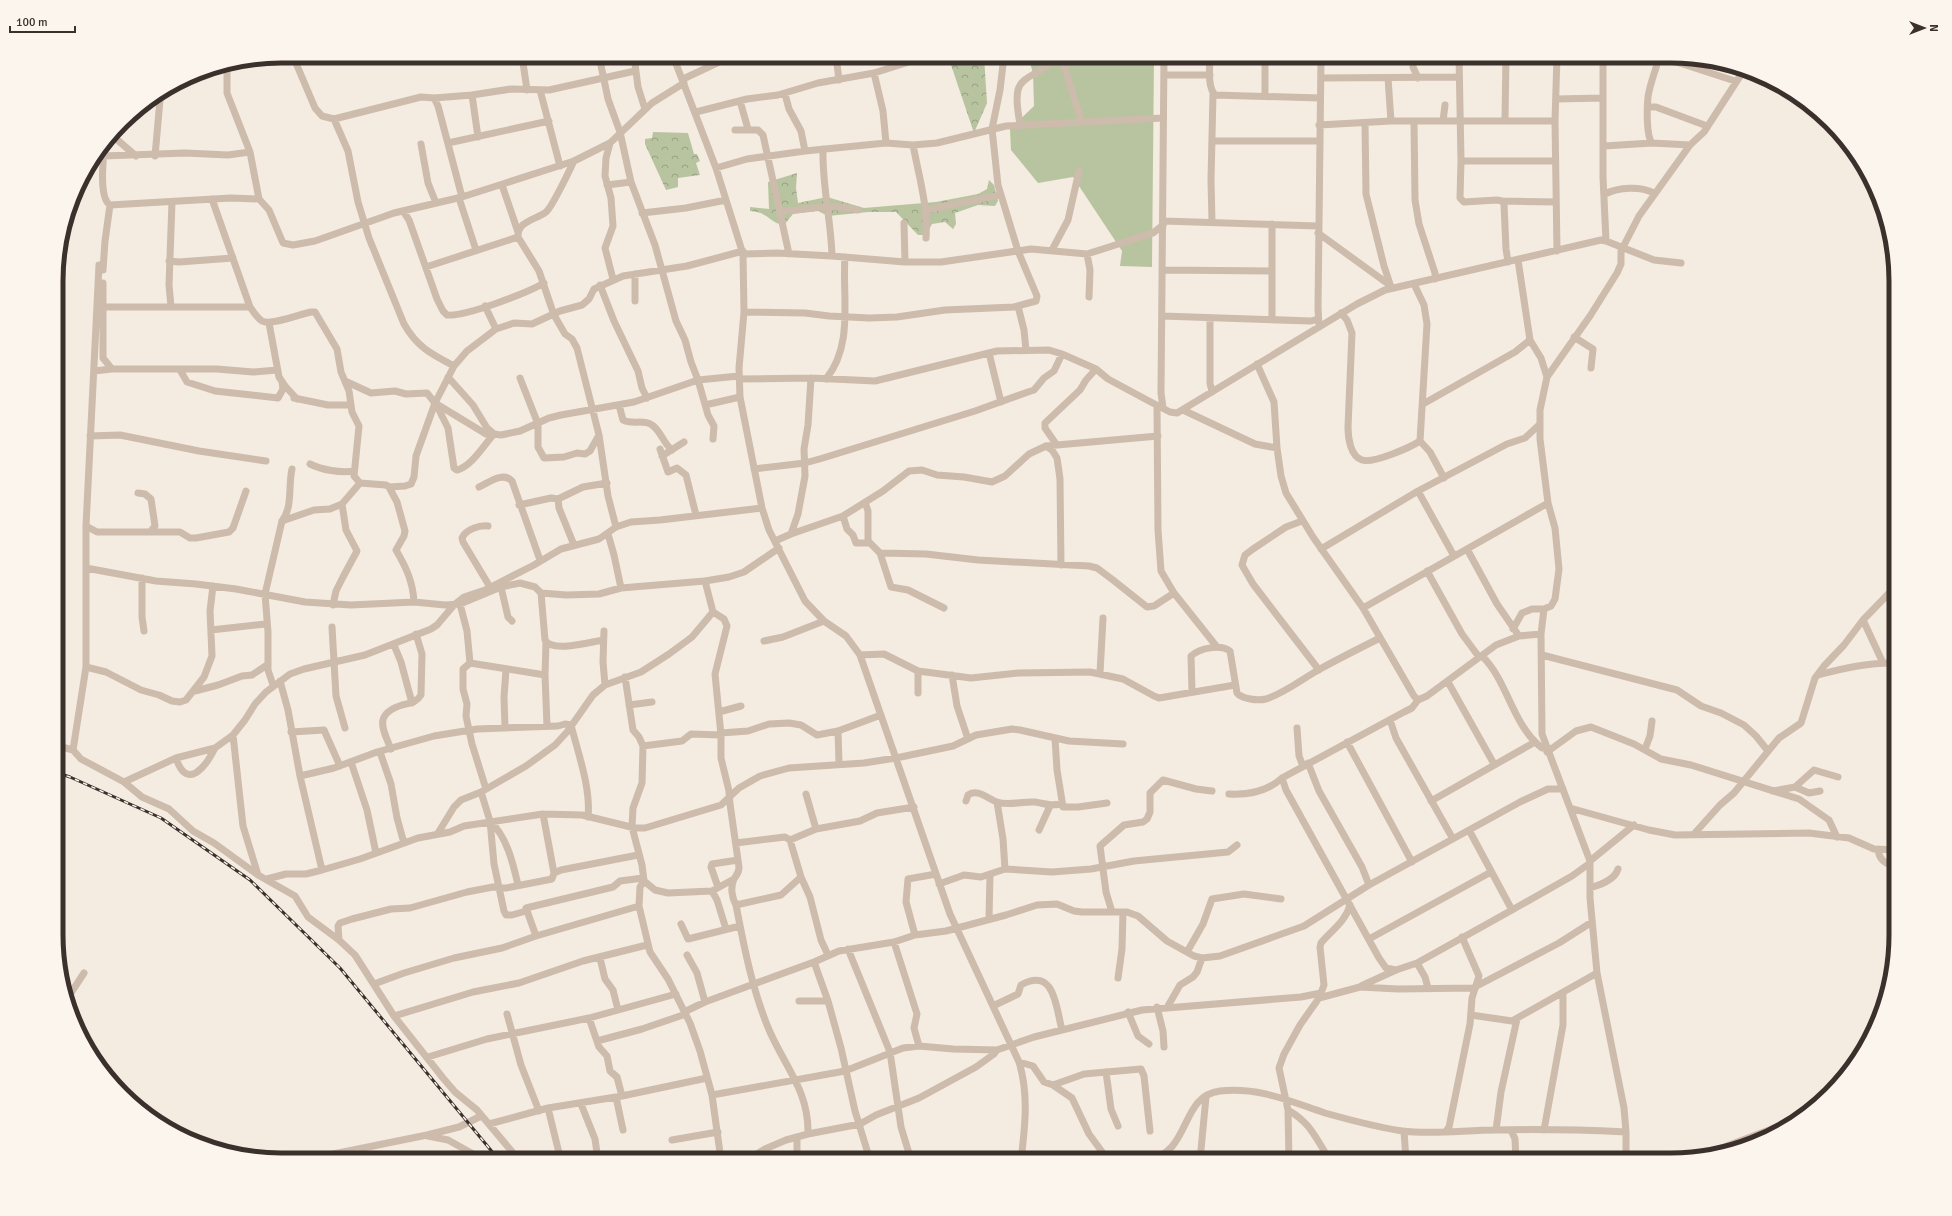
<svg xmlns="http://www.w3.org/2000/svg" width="1952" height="1216" font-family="Signika,sans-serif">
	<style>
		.grass { fill: #b8c4a0 }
		.forest { fill: url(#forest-crowns) }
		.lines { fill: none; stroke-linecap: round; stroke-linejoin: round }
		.minor { stroke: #cdbbac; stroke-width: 7 }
		.rail-casing { stroke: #3b302b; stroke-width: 3 }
		.rail { stroke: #fbf5ee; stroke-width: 1.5; stroke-dasharray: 4.5; stroke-linecap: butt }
		.rim { fill: none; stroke: #3b302b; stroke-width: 5 }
	</style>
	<defs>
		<pattern id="forest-crowns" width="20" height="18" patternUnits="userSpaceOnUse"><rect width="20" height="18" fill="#b8c4a0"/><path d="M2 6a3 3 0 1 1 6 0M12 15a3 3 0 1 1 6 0" fill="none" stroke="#97a083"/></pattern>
	</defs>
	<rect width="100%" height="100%" fill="#f4ebe1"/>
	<path class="grass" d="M1028,56h126l-2,211 -32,-1 2,-15 -49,-74 -35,6 -27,-33 -1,-21 24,-23 -1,-33z"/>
	<path class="forest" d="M948,56h36l3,47 -13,30z
		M653,132l35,1 6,21h3l3,7 -4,2 4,12 -22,3v9l-12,3 -21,-46v-5l7,-1z
		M797,173l-1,15 2,15 29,-6 37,11 72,-6 42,-8 9,-5 2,-9 5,5 4,16 -3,5 -17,-1 -23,8 1,11 -3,5 -8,-7 -13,2 -6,11h-8l-22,-23h-28l-40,4 -10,-5 -25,3 -9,11c-15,-2 -15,-13 -34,-14v-4l19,2 -1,-27z"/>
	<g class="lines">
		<path class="minor" d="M293,56l22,52 7,8 12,3 14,32 10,51 11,36 35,86c13,23 27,30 50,42
			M522,56l5,34
			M599,56l9,43 12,33 11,50 24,63 21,76 9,19 6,22 7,18 10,35 6,11 -1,13
			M634,56l4,31 7,22
			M673,56l43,112 27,86 1,58 -5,56 1,29 22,111 7,22 36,71 19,20 22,15 14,19 90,259 69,148c10,32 6,65 2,98
			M836,56l3,24
			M1061,56l21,67
			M1210,56c0,11 -3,30 5,39l105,3
			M1413,56v11l5,11
			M1459,56l2,105 -1,37 4,4 33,-2 5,1 2,3 2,45 2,13
			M1557,56l-2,65 2,130
			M1603,56v121l3,64
			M1658,56l77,25
			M227,67v26l23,59 9,47
			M874,73l9,38 3,32
			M1164,75h46
			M1321,78l137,-1
			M1388,78l3,43
			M683,79l49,-23
			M540,90l20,76
			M785,94l4,15 12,22 4,20
			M472,95l6,42
			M1265,96v-40
			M434,98l4,8 24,91
			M1556,99l47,-1
			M740,101l8,28
			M1648,107h8l51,19
			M696,112l51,-13 31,-4 40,-12 56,-10 54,-17
			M334,119l87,-22 13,1 38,-3 39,-6 38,1 86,-19
			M1505,120l1,-64
			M1443,121l2,-16
			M1414,122l1,78 4,24 16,49v6
			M1365,123l1,71 18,72 6,18
			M1020,125c-1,-10 -5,-24 -2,-35 4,-17 32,-17 34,-34
			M1319,125l72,-4h164
			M735,130h23l5,5 26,119
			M114,137l22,19
			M1212,141h107
			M448,143l101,-22
			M610,143l-4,15 -1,18 6,22 2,28 -8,22 8,31
			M1652,143c-6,-7 -5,-36 -4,-46 2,-14 8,-27 11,-40
			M421,144l7,39 8,20
			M913,145c6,32 15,60 13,93
			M1604,146l48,-3 38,2
			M823,149c-1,36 8,71 9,107
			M104,150c-1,12 -5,48 6,55l121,-7 28,1 10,11 14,33 10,2 22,-4 79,-28 68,-16 112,-36 36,-18 42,-40 32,-20
			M103,156l82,-3 43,2 22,-3
			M155,156l5,-56 4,-8
			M574,161c-5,10 -21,45 -28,51 -10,8 -29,9 -28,25l21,34 15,44 11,19 7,5 5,9 22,87 9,61 8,31
			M1461,161h94
			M716,168l31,-9 58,-8 81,-8 27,2 24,-2 69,-17 157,-8
			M502,185l16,47
			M607,185l24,-3
			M1605,194c14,-7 35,-8 49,-1
			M459,198l17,52
			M212,199l38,108c3,4 7,11 12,14 9,5 38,-7 49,-9h4l22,37 4,23 8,19 3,21 7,14 -5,50 6,7 26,2 3,2 8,15 8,29 -1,5 -8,14c10,17 17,32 18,52
			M1502,201l54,1
			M926,210l74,-15
			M403,211l6,9 28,79 6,12 4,4c18,2 80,-22 97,-32
			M780,212c26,-3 52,-9 78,-2
			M642,213l44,-5 40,-8
			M1163,221l155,5
			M1212,222l-1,-42 2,-86
			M904,223l1,39
			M1318,233l73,53
			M1052,250l16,-30 11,-49
			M743,254l34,-1 55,3 73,6h36l90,-13 56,5 66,-21 10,-8
			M1087,254l3,16 -1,27
			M169,261l10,1 54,-4
			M426,267l92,-30
			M103,270l2,-29 5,-36
			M1162,270l110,1
			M103,283v75l9,11h105l36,3 24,-2
			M1414,284l10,21 3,19 -7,117 10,11 14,26
			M600,285l14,36 24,50 4,17 5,10
			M635,301v-27
			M485,306l11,23
			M1018,306l6,24 2,20
			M103,307h68l-2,-22 3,-83
			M171,307h79
			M744,312l61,1 24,3 40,2 28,-1 48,-7 69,-3 22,-6 1,-5 -19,-45 -20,-66 -6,-56 8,-39 4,-34
			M1341,313l6,7 5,13 -4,94c0,10 2,29 14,33 11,4 49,-13 58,-19
			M1162,316l149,5 7,-2
			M1210,318v65l2,9
			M1272,320v-96
			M269,323l10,54 6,9 12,13
			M1319,327l-1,-19 3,-252
			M1574,337l19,12 -2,19
			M1530,340l11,18 6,19
			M989,353l12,49
			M1257,364l17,38 3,46 4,28 5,17 27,44 50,71 51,88 4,4 9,-4 69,-51 23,-9 22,-2
			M180,370l7,12 28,9 63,7 5,-9 -1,-7
			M94,371l18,-2
			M448,377l25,28 14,23 7,6 7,1 19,-4 29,-13 12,-3 73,-13 64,-22 41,-4
			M520,378l18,46v23l6,11 20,-1 13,-4 8,1 5,-3 9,-16
			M739,379l72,-1 64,3 122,-30 52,-1 13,4 34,15 12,10 39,21 23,12 7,1 180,-109 28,-14 216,-50 5,1 48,19 27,3
			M826,379c28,-34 16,-82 19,-122
			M345,381l26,12 24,-2 11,3 21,-1 8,10 51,31h8
			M294,398l34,7h23
			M436,404l12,24 6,40 3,2c15,-4 27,-25 37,-36
			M1423,404l92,-52 15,-12 -12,-80
			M619,405l4,15c9,5 20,-1 29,5 9,6 11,18 20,25
			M705,405l35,-8
			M1157,406l1,124 3,41 13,22 43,54
			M1163,408l-2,-15 3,-337
			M1183,410l72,34 22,4
			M90,436l30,-1 79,16 67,10
			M1056,444l-11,-16v-5l35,-33 6,-10 10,-11
			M1046,446l6,4 5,8 3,21 1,86
			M660,449l8,23 9,-4 9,7 10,40
			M662,456l22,-14
			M310,464c12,6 30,9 44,7
			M754,469l51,-6 18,-5 152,-47 53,-19 6,-2 10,-12 10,-7 8,-17
			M389,487l16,-1 6,-2 3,-7 2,-21 19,-53 19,-37 13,-15 29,-22 18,-6 18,1 28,-13 22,-6 7,-6 5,-10 29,-13 64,-10 56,-15
			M479,487c9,-4 24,-16 33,-6l28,79
			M1418,491l36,65
			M138,493l7,1 6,5 4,27 -4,5
			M865,502l3,9v30l12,12 11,34 17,3 36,18
			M519,505l32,-7 7,1
			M843,516l4,13 6,6 3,8h13
			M282,521c11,-14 6,-35 10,-52
			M1302,521l-16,6 -33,22 -8,6 -3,10 11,19 66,86
			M86,526l11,6h83l10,6h6l33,-6 4,-4 13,-37
			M488,526c-8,-1 -22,3 -26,12l1,4 27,45
			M608,534l6,21 7,33
			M791,534l7,-20 7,-38 -1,-27 4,-24 3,-47
			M775,541l16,-7 52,-18 40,-25 26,-20 13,-1 15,5 27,2 28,5 13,-6 24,-22 17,-8 112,-10
			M574,545l-15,-37 -1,-9 25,-12 24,-4
			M1321,549l97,-58 89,-47 18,-6 15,-14
			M1467,549l30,55 22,32
			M880,553l46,1 52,6 111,6 8,2 16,12 34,27 7,-1 20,-13
			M86,568l70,13 40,3 40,5 69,13 46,3 63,-3 31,3 15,-1 41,-17 19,-4 15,4 6,6 25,2 33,-1 22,-6 84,-7 24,-4 15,-5 35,-24
			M1427,571l35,63 17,23
			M142,578v39l2,14
			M501,587l7,30 4,4
			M541,593l4,47c7,13 45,2 58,0
			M1887,595l9,15
			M460,604l7,27 3,32 75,12
			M333,605l3,-14 7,-14 14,-26 -11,-21 -4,-26
			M1363,608l185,-105
			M713,612l11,7 3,7 -12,48 6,61
			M1863,620l20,43
			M332,627l4,69 9,32
			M1513,629l9,-16 10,-4h12
			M211,630l55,-6
			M604,631l-1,31 2,23
			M764,641l19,-4 41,-16
			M546,643l-1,32 2,51
			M394,645l7,17 11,41
			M860,655l24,-1 34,17 53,7 48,-5 71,-1 33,7 31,17 5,2 76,-13
			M1542,655l135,35 24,16 20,7 23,12 12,11 12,15
			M1482,656c26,25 30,69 60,92l3,-1
			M470,663l-7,6v20l4,15 -1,12 6,28 14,45
			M86,667l20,5 35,18 18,5 13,6 8,1 6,-2 18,-23 8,-21 -2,-45 3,-25
			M1100,673l3,-55
			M952,675l5,31 11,33
			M1818,675c25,-7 51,-13 78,-12
			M625,677l8,53 6,7 4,9 -1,37 -9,25 -1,19 10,38 2,16 -4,6 -1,19 11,46 18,27 22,44 10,28 12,44 9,65
			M280,681l8,29 12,66 22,94
			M1448,682l46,82
			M273,685l-5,-15v-38l-3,-38 17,-73 32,-11 16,-1 12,-5 18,-21
			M195,691l23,-6 24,-9 10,-1 15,-10
			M1192,691l-1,-35c9,-8 29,-12 39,-5l7,42c5,6 21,8 29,6 19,-6 36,-20 54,-30 20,-11 40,-21 60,-31
			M918,693v-22
			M629,705l23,-3
			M719,712l22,-6
			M1390,720l6,18 57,101
			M505,728l-1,-31 2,-27
			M1297,728l2,28 4,10
			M838,731l1,32
			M291,732l33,-2 16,36
			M721,733l27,-2 21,-7 20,-1 12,2 16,10 21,-4 43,-16
			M233,735l10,91 15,49
			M1055,738l2,32 6,37h15l29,-4
			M1347,742l65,120
			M58,746l15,4 8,9 43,23 18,15 27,12 24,22 21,12 44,32 37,21 13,21 31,23 16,15 39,61 49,62 12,14 22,18 42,50
			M643,746l39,-5 9,-7 30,1v23l8,33 1,13 9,63c0,6 -2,7 -5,12 -4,8 -2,19 2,26 8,42 17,88 34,127 16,36 39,60 38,102
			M391,749c-9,-21 -17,-35 11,-44 8,-2 14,-2 19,-10l1,-41 -6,-20
			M1645,749l5,-13 2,-15
			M73,750l13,-83v-141l13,-261
			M380,752l11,32 6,34 7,25
			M1547,752l29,-21 15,-4 43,17 27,15 30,6 108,34 30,21 8,17
			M176,758c11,34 30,8 39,-10
			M351,762l16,48 9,43
			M1308,763l11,28 43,76 7,18
			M300,776l34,-8 43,-16 57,-16 43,-7 81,-3 7,-2 6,1c7,28 20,63 17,92
			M124,782l52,-24 39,-10 18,-13 12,-15 10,-16 11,-12 24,-18 14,-5 61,-14 66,-26 6,-4 17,-20 10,-8 21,-7 49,-25 27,-16 38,-10 17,-12 15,-5 29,-2 102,-12
			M1795,787l19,-17 24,7
			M1773,791l22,-4 14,6 11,-2
			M481,792l9,29 4,43 10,47 2,4h6l14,-4
			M806,794l10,35 44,-8 17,-8 37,-6
			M1229,794c19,1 39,-3 53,-16
			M966,801l2,-6c9,-7 20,4 29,7 11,4 26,-1 38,0 12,2 13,4 27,2
			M1431,801l104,-59
			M997,802l6,37 2,30
			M1570,808l79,22 26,5 134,-2 40,5 25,11 22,1
			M543,814l11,59
			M490,821c17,16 23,42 28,64
			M1039,830l11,-24
			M1469,830l43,80
			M438,833l16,-26 7,-7 20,-8 45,-26 29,-21 12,-13 26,-37 12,-10 36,-13 28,-18 23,-17 21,-25 -8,-31
			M1694,834l26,-29 14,-12 45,-55 22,-15 14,-45 9,-12 20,-21 19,-25 33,-34
			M790,840l26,-11
			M736,843l49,-6 5,3 11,37 -20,18 -45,10
			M1878,849c1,12 8,14 18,19
			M1590,861l44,-36
			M801,877l9,20 11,43 7,15
			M267,879l19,-5h20l16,-4 38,-11 58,-21 32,-6 14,-6 79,-12 39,1 53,13h10l76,-23 18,-17 21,-12 29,-8 75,-5 32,-5 57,-12 23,-11 36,-6 8,1 49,11 54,3
			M644,881l11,9 13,3 44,-2 22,-12
			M939,884l25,-9 17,2 24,-8 47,3 39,-3 43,-8 94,-9 9,-7
			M718,887l-7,-20 1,-3 26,-4
			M1590,888c10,-3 25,-8 28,-19
			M712,891l5,9 9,29
			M1112,912l-6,-20 -6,-46 24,-21 19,-3 4,-3 3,-7v-19l13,-13 33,9 16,2
			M989,918l1,-44
			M681,924l7,15 52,-13
			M915,935l-9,-33 2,-23 28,-5
			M536,936l-10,-28 87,-21 7,-6 23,-3
			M1369,939l122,-67
			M339,940l-1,-14 2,-3 12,-4 39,-10 19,-1 57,-16 26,-5 13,1 46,-9 2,-6 7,-3 77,-15
			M894,942l23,72 -3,14 5,18
			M848,949l42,103 11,75 10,33
			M1187,952l16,-28 9,-25 32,-5 37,5
			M687,955l10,18 8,29
			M600,958l5,21 8,11 5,20
			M814,962l14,39 13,47 14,63 15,49
			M1417,963l8,14 3,11
			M1396,970l-10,-2 -7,-10 -93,-168 -4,-12 122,-66 8,-4 6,-8
			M1118,978l4,-29 1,-37
			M374,984l30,-11 50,-15 48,-10 34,-12 103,-30
			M1361,986l35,-16 21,-7 95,-53 60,-34 18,-13
			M69,996l15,-23
			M1319,998l41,-11 38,2 75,-1 86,-45 33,-21
			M799,1001h29
			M993,1006l25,-12 3,-9c34,-19 35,23 41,45
			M1168,1006l12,-21 13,-8 4,-5 5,-14
			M1157,1007l6,24 1,16
			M684,1012l21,-10 109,-40 25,-11 55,-9 21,-7 31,-4 60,-16 31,-10 20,-1 17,7 8,1h45l11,4 29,25 27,15 8,2 18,-2 84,-30 65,-41 151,-83 28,-13h15
			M1128,1012l10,24 11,8
			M507,1014l14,51 18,46
			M1471,1015l41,6 85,-48
			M394,1016l79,-24 46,-9 64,-22 64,-16
			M589,1018l10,29 8,9 3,15 7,6 5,19
			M597,1041l45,-12 44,-15
			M428,1057l59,-18 102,-21 87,-24
			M1019,1062l14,4 11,16 9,3 19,13 17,36 19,26
			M1106,1072l5,37 7,17
			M1053,1085l31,-11 57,-5 3,7 6,55
			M712,1095l133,-24 58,-23 16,-2 34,3 44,1 37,-13 108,-27 159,-13 20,-4
			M616,1097l7,33
			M581,1104l14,35 3,21
			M548,1108l11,45
			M1288,1110l1,50
			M489,1124l59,-16 74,-12 85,-18
			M1496,1130l5,-38 16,-73
			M1511,1130l4,9 1,21
			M1544,1130l19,-105v-32
			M1404,1131l2,29
			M1446,1131l3,-4 21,-103 2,-26 7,-22 -17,-39
			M428,1136l20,4 36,20
			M797,1138v22
			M672,1140l46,-8
			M1695,1158l82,-31h10
			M304,1160l123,-25 32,-8 22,-11
			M747,1160l18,-11 21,-9 22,-6 52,-10 16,-9 43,-17 57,-31 18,-13 3,-4
			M1147,1160c45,-7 32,-64 73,-69 40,-4 69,10 105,22 25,7 51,14 77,18 31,4 63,-1 94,-1 43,-1 87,0 130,2
			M1200,1160l6,-63
			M1330,1160c-15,-22 -18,-36 -42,-50l-9,-42 5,-14 16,-29 19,-27 5,-13 -4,-38 1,-4c10,-12 25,-22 29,-38
			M1626,1160v-28l-2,-24 -27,-135 -7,-75v-37l-48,-127 -1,-100 3,-25 7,-3 4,-7 4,-30 -4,-41 -7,-25 -8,-64v-29l7,-33 43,-61 27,-43 4,-9v-13l18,-35 51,-71 14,-13 40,-62"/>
		<g class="rail-casing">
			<path id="rail" d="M58,773l12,4 91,41 89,62 90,88 159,192"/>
		</g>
		<use href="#rail" class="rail"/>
	</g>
	<path d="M0 0H1952V1216H0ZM281 63H1671A218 218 0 0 1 1889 281V935A218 218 0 0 1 1671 1153H281A218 218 0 0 1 63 935V281A218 218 0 0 1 281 63Z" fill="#fbf5ee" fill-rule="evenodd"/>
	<path class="rim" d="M281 63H1671A218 218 0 0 1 1889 281V935A218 218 0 0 1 1671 1153H281A218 218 0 0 1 63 935V281A218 218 0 0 1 281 63Z"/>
	<g transform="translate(1924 28) rotate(90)" stroke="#fbf5ee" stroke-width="3" paint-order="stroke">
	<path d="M0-3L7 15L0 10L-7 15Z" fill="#3b302b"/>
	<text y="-6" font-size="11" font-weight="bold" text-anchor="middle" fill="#3b302b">N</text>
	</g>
	<path d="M10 26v6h65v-6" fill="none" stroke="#3b302b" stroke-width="2"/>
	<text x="16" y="26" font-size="12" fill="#3b302b" stroke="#fbf5ee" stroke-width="3" paint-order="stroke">100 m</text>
</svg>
